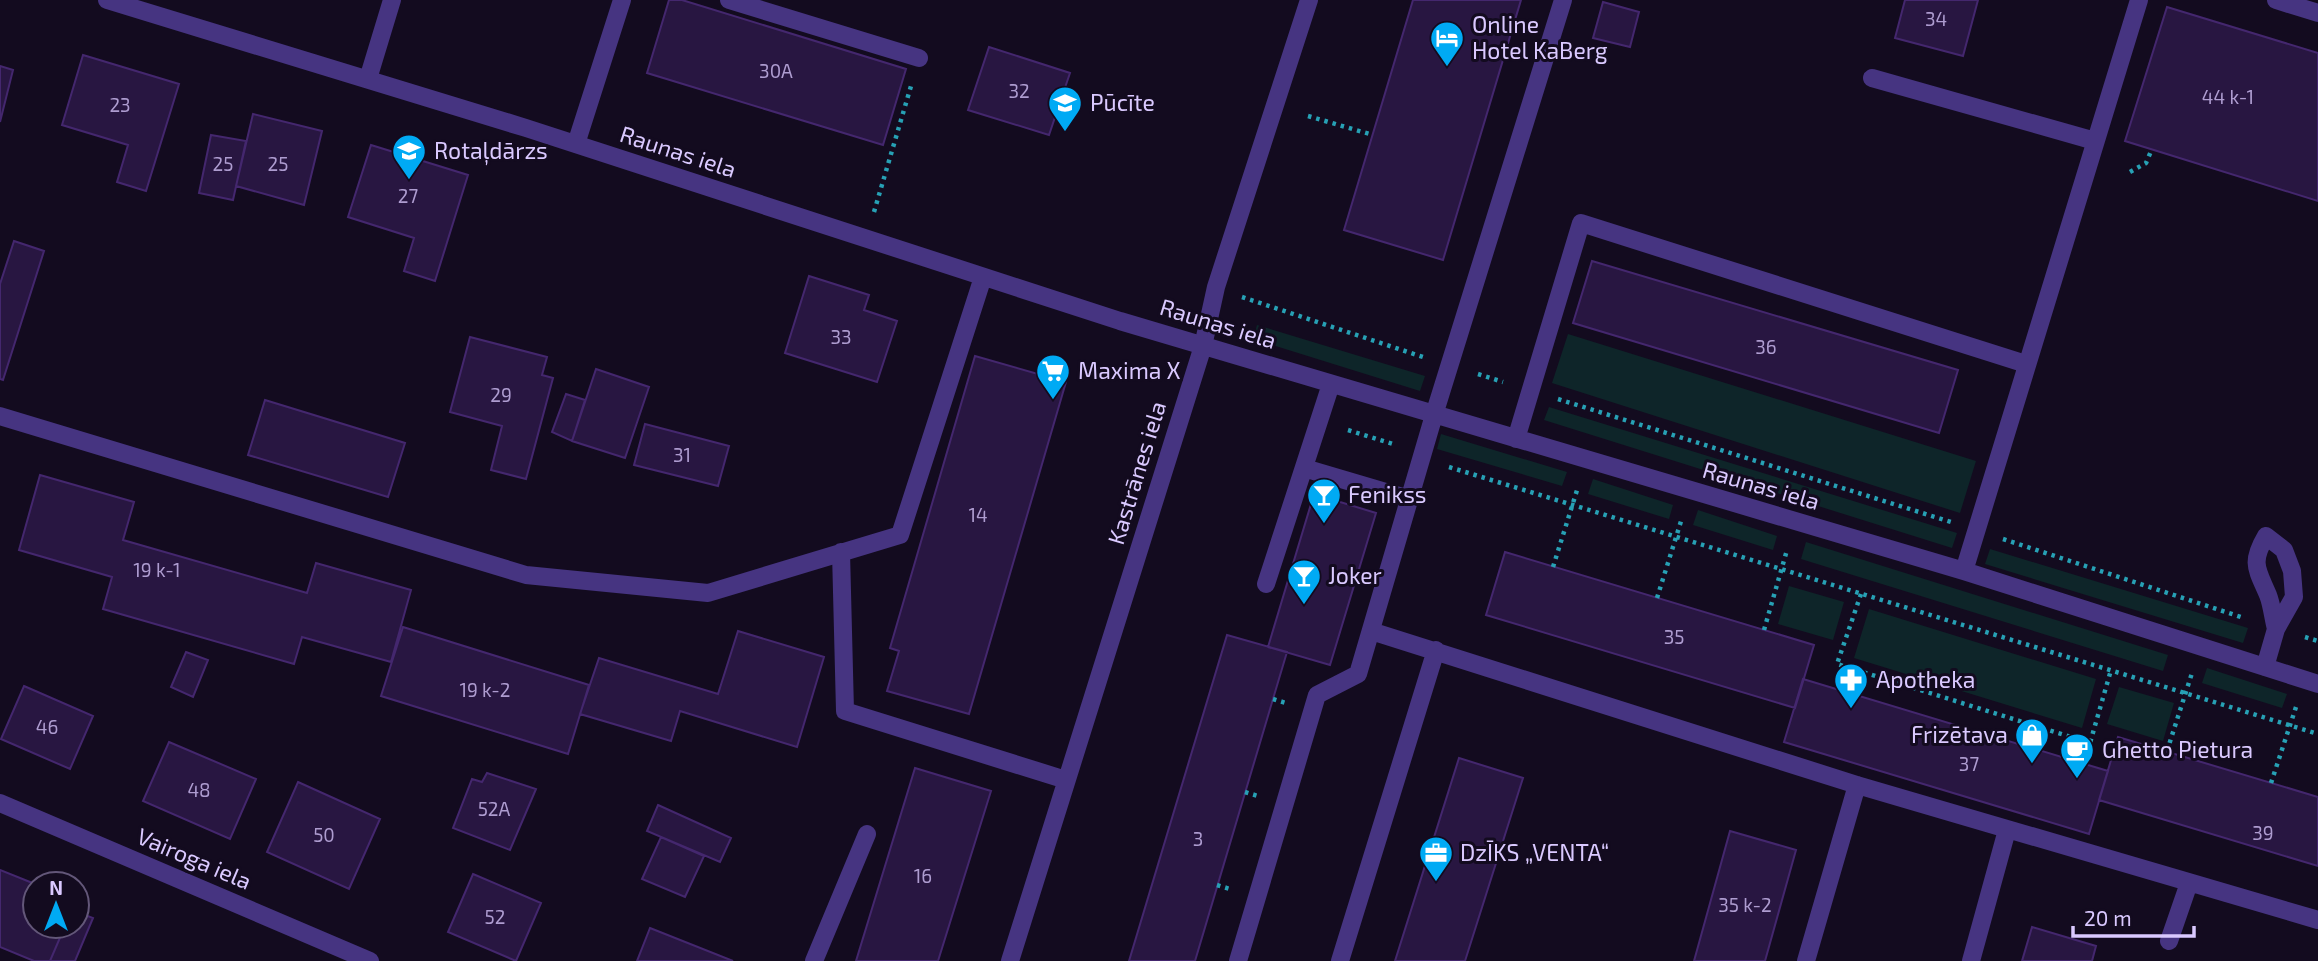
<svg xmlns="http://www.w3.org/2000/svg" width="2318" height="961" font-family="'Exo 2',sans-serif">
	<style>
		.green { fill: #0e2529 }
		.building { fill: #281641; stroke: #44276e; stroke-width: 2 }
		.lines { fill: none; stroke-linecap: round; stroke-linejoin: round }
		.path { stroke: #27a1b5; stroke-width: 4.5; stroke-dasharray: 3.5 5; stroke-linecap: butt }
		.minor { stroke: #463481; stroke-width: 18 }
		.labels { text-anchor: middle; stroke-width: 6; stroke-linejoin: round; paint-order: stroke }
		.number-label { font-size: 19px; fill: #ae9cd0 }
		.poi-label { font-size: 23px; fill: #dac9ff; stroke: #130b1f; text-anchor: start }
		.street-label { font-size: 23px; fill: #dac9ff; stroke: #130b1f }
	</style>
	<rect width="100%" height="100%" fill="#130b1f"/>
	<path class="green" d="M1257,325l168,51 -5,15 -167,-52z
		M1568,334l408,127 -16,52 -408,-130z
		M1549,407l408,126 -5,15 -408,-128z
		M1441,434l126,38 -5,14 -125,-37z
		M1593,479l80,26 -4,14 -81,-25z
		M1698,510l79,26 -4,14 -80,-25z
		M1806,542l362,113 -5,16 -362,-112z
		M1990,549l258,79 -5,15 -258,-79z
		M1789,586l55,16 -11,38 -55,-16z
		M1869,609l227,70 -14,49 -228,-70z
		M2207,668l80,26 -5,14 -80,-25z
		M2119,687l55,16 -11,38 -56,-17z"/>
	<path class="building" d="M669,0h13l224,69 -23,76 -236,-72z
		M1413,0h108l-78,260 -99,-30z
		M1905,0h73l-15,56 -68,-18z
		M1603,2l36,10 -9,35 -37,-9z
		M2167,7l151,46v148l-193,-60z
		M989,47l81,26 -21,62 -81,-25z
		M83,55l96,29 -33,107 -29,-9 11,-37 -66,-20z
		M0,66l13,4 -13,52z
		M253,114l69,17 -18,74 -68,-19z
		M211,135l35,6 -13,59 -34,-7z
		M371,145l97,30 -33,106 -31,-10 10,-33 -66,-21z
		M14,241l30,10 -41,129 -3,-1v-95z
		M1592,261l366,109 -19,63 -366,-110z
		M809,276l60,19 -5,15 33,11 -20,61 -92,-29z
		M470,337l77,20 -5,18 11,3 -27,101 -35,-9 11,-44 -52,-14z
		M975,356l91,26 -97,332 -82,-23 12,-40 -9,-3z
		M596,369l53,18 -24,71 -53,-17z
		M566,394l19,6 -13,41 -20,-9z
		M265,400l140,43 -17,54 -140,-42z
		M645,424l84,22 -11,40 -84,-21z
		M40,475l94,27 -11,38 184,53 9,-30 95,27 -20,72 -89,-25 -8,27 -191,-55 9,-32 -93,-27z
		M1314,494l62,19 -46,152 -62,-18z
		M1505,552l309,93 -19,63 -309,-93z
		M403,627l186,58 -21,69 -187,-58z
		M738,631l86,26 -27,90 -117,-36 -9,30 -91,-27 19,-56 119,36z
		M1227,635l60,17 -92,309h-66z
		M186,652l22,8 -15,37 -22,-10z
		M1803,679l305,92 -19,63 -305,-92z
		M24,686l69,30 -23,53 -69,-30z
		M2118,737l200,60v69l-219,-66z
		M169,742l87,37 -26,60 -87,-38z
		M1459,758l64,20 -58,183h-70z
		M915,768l76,23 -53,170h-82z
		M487,773l49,16 -26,61 -57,-22 19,-49 10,3z
		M298,782l82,37 -31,70 -82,-37z
		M658,805l73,33 -11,24 -73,-31z
		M1730,831l66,19 -31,111h-71z
		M661,837l43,19 -19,41 -43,-18z
		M0,870l35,14v42h30l-15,35h-16l-34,-14z
		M473,874l68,29 -25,58 -68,-29z
		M77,912l16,6 -18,43h-25l15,-35h12z
		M2032,927l64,19 -4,15h-70z
		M650,928l83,33h-96z"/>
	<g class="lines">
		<path class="path" d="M1308,116l65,19
			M2130,172l16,-9 6,-14
			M874,212l37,-126
			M1242,297l181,60
			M1478,374l25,8
			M1558,399l393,123
			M1348,430l48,15
			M1449,467l869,267
			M2003,539l241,79
			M1553,567l25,-80
			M1861,594l-24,70 253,79 21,-73
			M1657,598l25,-80
			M1764,630l23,-80
			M2305,637l13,4
			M1273,699l13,4
			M2167,751l25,-78
			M2271,783l25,-76
			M1245,792l13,4
			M1217,885l13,4"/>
		<path class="minor" d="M107,0l419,128 594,193 844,250 354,113
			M729,0l190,58
			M2276,0l42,13
			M1872,78l223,63
			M368,79l24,-79
			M576,144l46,-144
			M0,416l526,159 182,18 192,-58 83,-258
			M1516,439l65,-216 445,141
			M1304,468l105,31
			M841,552l4,159 221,69
			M1964,571l175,-571
			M1266,584l65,-200
			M1371,631l486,154 461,135
			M2265,667l11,-38 18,-32 -2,-26 -8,-21 -18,-14c-16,27 -9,33 2,59 4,10 5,23 8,34
			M0,803l370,158
			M2169,941l20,-58
			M814,961l53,-127
			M1010,961l193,-615 13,-59 93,-287
			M1238,961l79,-266 41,-21 76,-259 129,-415
			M1340,961l96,-311
			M1806,961l51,-176
			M1971,961l36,-131"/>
	</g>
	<defs>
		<g id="hotel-pin" transform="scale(1.75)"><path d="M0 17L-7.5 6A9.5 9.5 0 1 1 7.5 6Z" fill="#00aaf4" stroke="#130b1f"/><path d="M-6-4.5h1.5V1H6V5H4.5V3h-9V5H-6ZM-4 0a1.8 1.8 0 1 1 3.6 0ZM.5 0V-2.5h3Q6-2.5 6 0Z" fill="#fff"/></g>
		<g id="school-pin" transform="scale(1.75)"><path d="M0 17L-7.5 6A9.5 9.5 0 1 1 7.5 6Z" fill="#00aaf4" stroke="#130b1f"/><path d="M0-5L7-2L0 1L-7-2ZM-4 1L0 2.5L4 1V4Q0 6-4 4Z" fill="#fff"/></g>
		<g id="supermarket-pin" transform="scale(1.75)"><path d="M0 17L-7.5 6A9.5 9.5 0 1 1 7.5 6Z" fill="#00aaf4" stroke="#130b1f"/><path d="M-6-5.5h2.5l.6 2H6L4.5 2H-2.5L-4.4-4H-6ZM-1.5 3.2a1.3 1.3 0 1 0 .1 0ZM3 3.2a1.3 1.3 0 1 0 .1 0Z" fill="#fff"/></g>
		<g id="bar-pin" transform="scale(1.75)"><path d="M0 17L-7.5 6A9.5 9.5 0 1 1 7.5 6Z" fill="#00aaf4" stroke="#130b1f"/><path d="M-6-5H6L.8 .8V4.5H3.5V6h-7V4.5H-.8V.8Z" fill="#fff"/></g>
		<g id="pharmacy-pin" transform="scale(1.75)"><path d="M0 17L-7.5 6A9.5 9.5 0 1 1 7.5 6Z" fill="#00aaf4" stroke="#130b1f"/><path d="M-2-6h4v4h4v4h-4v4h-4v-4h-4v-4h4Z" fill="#fff"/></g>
		<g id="shop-pin" transform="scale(1.75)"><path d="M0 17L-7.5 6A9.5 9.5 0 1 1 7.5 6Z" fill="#00aaf4" stroke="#130b1f"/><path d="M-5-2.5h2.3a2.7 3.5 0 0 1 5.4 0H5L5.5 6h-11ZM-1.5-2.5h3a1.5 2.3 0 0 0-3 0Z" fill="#fff"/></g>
		<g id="cafe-pin" transform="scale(1.75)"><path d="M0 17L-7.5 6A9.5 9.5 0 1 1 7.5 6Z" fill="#00aaf4" stroke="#130b1f"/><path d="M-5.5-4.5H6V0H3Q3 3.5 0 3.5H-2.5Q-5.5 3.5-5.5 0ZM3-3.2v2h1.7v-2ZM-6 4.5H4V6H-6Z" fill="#fff"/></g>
		<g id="office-pin" transform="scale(1.75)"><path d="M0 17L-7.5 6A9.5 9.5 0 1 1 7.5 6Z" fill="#00aaf4" stroke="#130b1f"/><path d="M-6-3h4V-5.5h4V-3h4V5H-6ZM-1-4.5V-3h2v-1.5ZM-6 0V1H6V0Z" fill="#fff"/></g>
	</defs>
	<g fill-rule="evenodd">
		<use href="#hotel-pin" x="1447" y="38"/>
		<use href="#school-pin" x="1065" y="103"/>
		<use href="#school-pin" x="409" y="151"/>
		<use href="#supermarket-pin" x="1053" y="371"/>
		<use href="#bar-pin" x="1324" y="495"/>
		<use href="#bar-pin" x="1304" y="576"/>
		<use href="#pharmacy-pin" x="1851" y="680"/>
		<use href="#shop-pin" x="2032" y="735"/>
		<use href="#cafe-pin" x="2077" y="750"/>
		<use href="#office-pin" x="1436" y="853"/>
	</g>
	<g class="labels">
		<g class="number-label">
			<text x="1936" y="26">34</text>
			<text x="776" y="78">30A</text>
			<text x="1019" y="98">32</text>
			<text x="2228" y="104">44 k-1</text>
			<text x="120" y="112">23</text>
			<text x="223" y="171">25</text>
			<text x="278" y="171">25</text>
			<text x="408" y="203">27</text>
			<text x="841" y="344">33</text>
			<text x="1766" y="354">36</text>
			<text x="501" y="402">29</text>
			<text x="682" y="462">31</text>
			<text x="978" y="522">14</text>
			<text x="157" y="577">19 k-1</text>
			<text x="1674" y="644">35</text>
			<text x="485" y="697">19 k-2</text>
			<text x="47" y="734">46</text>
			<text x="1969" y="771">37</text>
			<text x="199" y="797">48</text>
			<text x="494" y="816">52A</text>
			<text x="2263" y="840">39</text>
			<text x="324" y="842">50</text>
			<text x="1198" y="846">3</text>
			<text x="923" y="883">16</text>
			<text x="1745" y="912">35 k-2</text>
			<text x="495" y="924">52</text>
		</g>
		<g class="poi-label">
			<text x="1472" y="33">Online<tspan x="1472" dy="26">Hotel KaBerg</tspan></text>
			<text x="1090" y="111">Pūcīte</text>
			<text x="434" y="159">Rotaļdārzs</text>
			<text x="1078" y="379">Maxima X</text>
			<text x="1348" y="503">Fenikss</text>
			<text x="1328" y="584">Joker</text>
			<text x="1876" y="688">Apotheka</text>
			<text x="2008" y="743" text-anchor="end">Frizētava</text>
			<text x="2102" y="758">Ghetto Pietura</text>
			<text x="1460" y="861">DzĪKS „VENTA“</text>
		</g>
		<g class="street-label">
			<text transform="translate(678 152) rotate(18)" y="8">Raunas iela</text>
			<text transform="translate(1218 324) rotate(17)" y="8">Raunas iela</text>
			<text transform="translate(1137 473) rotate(-73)" y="8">Kastrānes iela</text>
			<text transform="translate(1761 486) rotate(16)" y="8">Raunas iela</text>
			<text transform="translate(194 859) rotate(23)" y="8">Vairoga iela</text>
		</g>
	</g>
	<g transform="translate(56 905)"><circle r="33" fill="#130b1f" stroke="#635779" stroke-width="2"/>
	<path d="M0-5L12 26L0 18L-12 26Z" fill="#00aaf4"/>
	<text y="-10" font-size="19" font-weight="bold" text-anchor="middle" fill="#dac9ff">N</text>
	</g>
	<path d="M2073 926v10h121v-10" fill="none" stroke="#dac9ff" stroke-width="3.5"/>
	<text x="2084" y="926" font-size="21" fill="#dac9ff" stroke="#130b1f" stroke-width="5" paint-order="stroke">20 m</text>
</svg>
